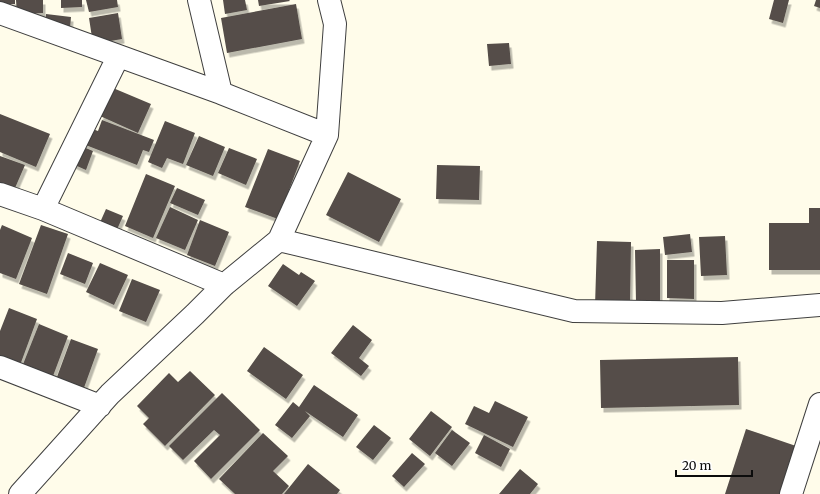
<svg xmlns="http://www.w3.org/2000/svg" width="820" height="494" font-family="Merriweather,serif">
	<style>
		.building { fill: #544d48; filter: url(#shadow) }
		.lines { fill: none; stroke-linecap: round; stroke-linejoin: round }
		.minor-casing { stroke: #3f3f3f; stroke-width: 24 }
		.minor { stroke: #fff; stroke-width: 22 }
	</style>
	<defs>
		<filter id="shadow"><feDropShadow dx="2.5" dy="4.5" stdDeviation="0" flood-color="#0004"/></filter>
	</defs>
	<rect width="100%" height="100%" fill="#fffcea"/>
	<path class="building" d="M0,0h15v4h-15z
		M16,0h27v13l-26,1z
		M61,0h21v7l-21,1z
		M86,0h31l1,7 -29,5z
		M223,0h22l2,10 -22,4z
		M258,0h31l1,1 -31,5z
		M774,0h15l-6,23 -14,-4z
		M816,0h4v8l-6,-2z
		M296,4l6,35 -75,14 -6,-35z
		M118,13l4,26 -29,5 -4,-26z
		M46,14l25,3 -1,11 -25,-4z
		M509,43l2,21 -22,2 -2,-22z
		M113,88l38,16 -13,29 -38,-17z
		M0,114l50,20 -14,33 -36,-15z
		M102,120l52,20 -5,12 -6,-2 -6,15 -59,-23 6,-16 14,5z
		M165,121l30,12 -12,31 -16,-6 -5,10 -14,-6z
		M199,136l26,11 -12,29 -27,-11z
		M76,144l17,7 -7,19 -18,-8z
		M229,148l28,11 -11,26 -28,-12z
		M268,149l32,12 -22,58 -33,-12z
		M0,156l25,9 -10,23 -15,-5z
		M437,165l43,1 -1,34 -43,-1z
		M348,172l53,27 -22,43 -53,-27z
		M146,174l29,12 -22,52 -28,-12z
		M177,188l28,12 -7,15 -28,-12z
		M170,207l28,13 -13,30 -29,-12z
		M809,208h11v62h-51v-47h40z
		M106,209l17,7 -8,18 -17,-7z
		M200,220l29,12 -14,34 -28,-11z
		M2,225l30,13 -16,41 -16,-6v-43z
		M41,225l27,9 -21,60 -28,-10z
		M690,234l2,18 -27,3 -2,-18z
		M725,236l2,39 -26,1 -2,-39z
		M597,241l34,1 -1,65 -35,-1z
		M660,249v53h-24l-1,-52z
		M68,253l25,10 -8,21 -25,-10z
		M667,260h27v39l-27,-1z
		M100,263l28,12 -14,30 -28,-13z
		M283,264l16,11 2,-3 14,9 -18,25 -29,-20z
		M132,279l28,11 -14,32 -27,-11z
		M9,308l28,11 -18,49 -19,-7v-30z
		M39,324l29,12 -18,48 -30,-12z
		M353,325l19,15 -13,18 10,8 -8,10 -30,-23z
		M71,339l27,10 -17,47 -27,-11z
		M264,347l39,28 -17,24 -39,-28z
		M738,357l1,48 -138,3 -1,-48z
		M190,371l25,24 -50,51 -22,-22 6,-6 -12,-12 32,-33 9,9z
		M314,385l44,30 -15,22 -38,-26 5,5 -18,22 -17,-13 18,-23 6,5z
		M222,393l38,37 -49,49 -17,-18 26,-26 -6,-5 -31,30 -14,-14z
		M495,401l33,16 -15,30 -48,-23 9,-18 15,7z
		M431,411l21,16 -22,29 -21,-17z
		M374,425l17,13 -18,22 -17,-13z
		M746,429l50,17 -16,48h-55z
		M452,430l18,13 -18,23 -17,-13z
		M263,433l25,23 -15,15 16,15 -7,8h-47l-16,-15z
		M484,435l26,14 -9,18 -26,-14z
		M412,453l13,11 -21,23 -12,-11z
		M308,464l32,26 -3,4h-53z
		M520,469l18,15 -8,10h-31z"/>
	<g class="lines">
		<g class="minor-casing">
			<path id="minor" d="M199,0l22,93
				M0,13l221,80 106,42
				M0,194l43,15 181,76
				M43,209l75,-152
				M279,240l295,71 148,2 98,-8
				M0,367l100,39
				M20,494l90,-100 85,-80 29,-29 55,-45 48,-105 8,-111 -6,-24
				M791,494l29,-90"/>
		</g>
		<use href="#minor" class="minor"/>
	</g>
	<path d="M676 470v6h76v-6" fill="none" stroke="#0c0c0c" stroke-width="2"/>
	<text x="682" y="470" font-size="12" fill="#0c0c0c" stroke="#ffffff" stroke-width="3" paint-order="stroke">20 m</text>
</svg>
